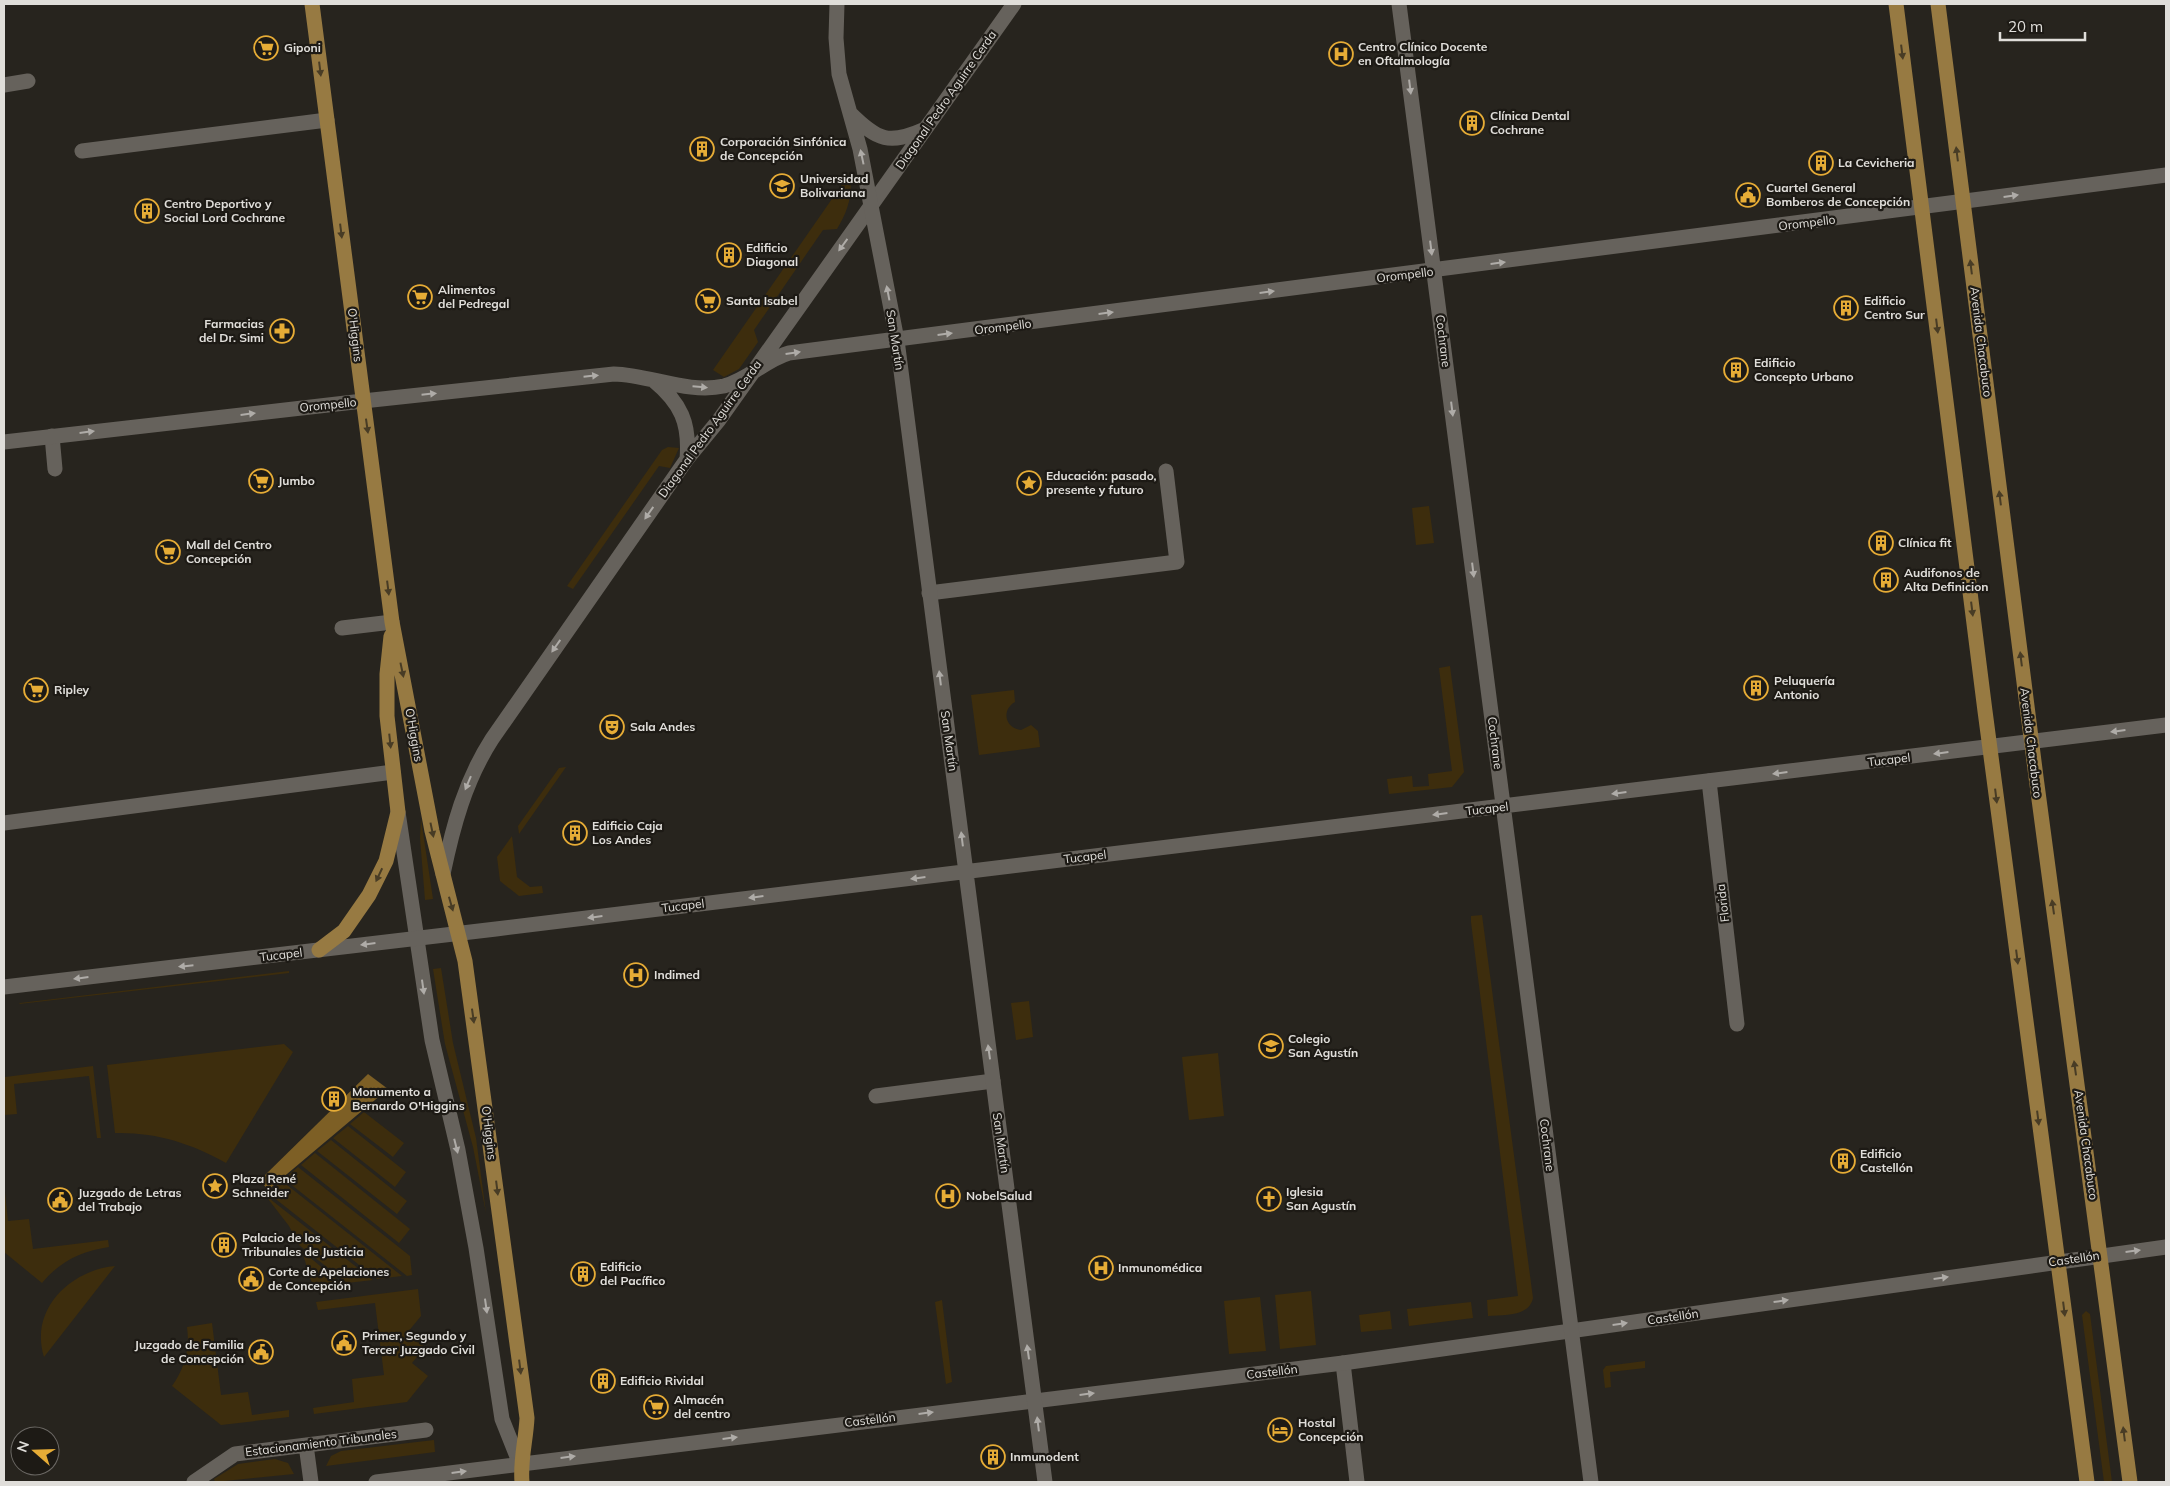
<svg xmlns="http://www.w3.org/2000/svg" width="2170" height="1486" font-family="Mulish,sans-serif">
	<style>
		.green { fill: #3d2d0d }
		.water { fill: #7d5f25 }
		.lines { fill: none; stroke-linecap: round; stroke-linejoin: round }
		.lane { stroke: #66625c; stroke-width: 15 }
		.street { stroke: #66625c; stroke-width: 15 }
		.secondary { stroke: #66625c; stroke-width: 15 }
		.primary { stroke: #977a42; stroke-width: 15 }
		.oneway { fill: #483c25 }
		.oneway2 { fill: #afaca8 }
		.labels { text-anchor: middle; stroke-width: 4.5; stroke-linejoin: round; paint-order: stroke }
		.poi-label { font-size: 12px; font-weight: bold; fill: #e0deda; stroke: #1d1a15; text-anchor: start }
		.street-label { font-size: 12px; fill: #e0deda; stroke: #1d1a15 }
	</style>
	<rect width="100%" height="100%" fill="#27241e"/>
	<path class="green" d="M850,173c3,22 -2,38 -13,56l-14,1 -69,100 4,12 -19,27 -15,8 -11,-7z
		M668,447l11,1 -9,20 -11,-2 -86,123 -6,-3 95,-136z
		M1429,506l5,37 -18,2 -4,-37z
		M1450,666l14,106 -12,15 -63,7 -2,-15 25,-3 1,11 16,-1 -1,-12 24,-3 -13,-103z
		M1014,690l1,12c-14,8 -10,26 6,28l10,-5 7,6 2,16 -61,8 -8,-60z
		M566,767l-47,67 -1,-8 41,-58z
		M421,819l12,80 -8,1 -5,-62z
		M512,836l5,41 13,10 12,-1 1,7 -24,3 -19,-15 -3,-24z
		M1482,915l51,383c-4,19 -29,17 -45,18l-1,-16 31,-4 -47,-374v-6z
		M441,968l12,75 23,95 10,75 -13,-66 -28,-103 -12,-75z
		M289,971v2l-270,31 1,-1z
		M1029,1001l4,36 -17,3 -5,-37z
		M284,1044l9,8 -67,111c-35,-20 -71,-31 -111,-30l-8,-68z
		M1218,1053l6,63 -35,4 -7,-63z
		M93,1066l8,72h-4l-8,-62 -75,8 3,30 -13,1 1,-38z
		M364,1112l40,31 -11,14 -43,-33z
		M348,1126l58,46 -11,15 -62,-49z
		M331,1140l76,61 -10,13 -80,-63z
		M315,1153l95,76 -11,14 -98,-78z
		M298,1167l112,89 2,19 -5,1 -123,-97z
		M282,1181l120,95 -25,3 -109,-86z
		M4,1183l4,38 21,-2 4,30 75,-9 1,7c-27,4 -49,14 -67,36l-38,-31z
		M265,1195l108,85 -26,3 -48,-38 -10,-19z
		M302,1251l40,33 -29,3z
		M115,1266l-71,91c-15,-48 27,-87 71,-91z
		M418,1289l3,27 -14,17 18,14 -13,16 16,13 -21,26 -93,12 -1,-6 41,-6 -2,-23 32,-4 -9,-72 -57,7 -2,-8z
		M1311,1291l5,54 -36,4 -5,-54z
		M1260,1297l6,54 -37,3 -5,-53z
		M942,1300l10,82 -6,2 -11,-82z
		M1471,1302l2,16 -64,8 -2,-17z
		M1390,1311l2,18 -31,3 -2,-17z
		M2086,1311l4,3 22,168h-8l-22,-167z
		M212,1323l9,72 27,-3 4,23 37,-5v7l-68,8 -49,-39c13,-18 18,-38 15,-59z
		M1645,1361v7l-35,4 1,15 -6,1 -2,-18 3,-4z
		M434,1440l1,12 -109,14 5,-10 10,-5z
		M275,1459l13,4 6,11 -79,8 -1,-3 24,-15z"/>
	<path class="water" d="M368,1074l20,15 -120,101 -8,-10z"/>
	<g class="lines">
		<path class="lane" d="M4,85l24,-4
			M82,151l245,-31
			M52,436l3,33
			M929,593l248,-31 -11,-91
			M342,628l50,-6
			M398,812l34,228 26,110 18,98 26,171 18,45
			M876,1096l117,-15
			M1343,1363l14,119
			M306,1445l5,37
			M194,1482l41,-28 191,-24"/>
		<path class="street" d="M653,380c28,23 37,43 34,79
			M363,401l251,-27c36,1 74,20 110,12 24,-6 41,-26 65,-33l1377,-178
			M1709,781l28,243
			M4,823l389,-51
			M443,874c10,-48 22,-93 49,-135l195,-280 32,-39 295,-416
			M376,1482l967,-119 823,-116"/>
		<path class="secondary" d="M837,4l-1,34 3,36 21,75 37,191 148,1142
			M1399,4l192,1478
			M850,113c28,28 39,32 75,16
			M4,442l359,-41
			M4,987l492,-58 1670,-204"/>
		<path class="primary" d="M312,4l80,618 40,209 33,130 62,457c-1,22 -7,42 -5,64
			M1896,4l89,707 102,771
			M1938,4l98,773 94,705
			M319,950l25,-19 25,-36 17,-34 12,-49 -11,-96v-42l4,-38"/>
	</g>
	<defs><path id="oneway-solid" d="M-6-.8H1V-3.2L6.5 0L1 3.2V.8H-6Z" transform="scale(1.25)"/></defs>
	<g class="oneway">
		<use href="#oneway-solid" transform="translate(1902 52) rotate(83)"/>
		<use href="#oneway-solid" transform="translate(320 69) rotate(83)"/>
		<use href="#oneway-solid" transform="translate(1957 154) rotate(-97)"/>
		<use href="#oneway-solid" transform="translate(341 231) rotate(83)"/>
		<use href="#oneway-solid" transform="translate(1971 267) rotate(-97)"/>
		<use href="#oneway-solid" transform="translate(1937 326) rotate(83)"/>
		<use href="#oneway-solid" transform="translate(367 426) rotate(82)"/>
		<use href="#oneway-solid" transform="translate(2000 498) rotate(-97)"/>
		<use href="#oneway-solid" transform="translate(388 588) rotate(83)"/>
		<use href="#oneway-solid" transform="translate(1972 609) rotate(83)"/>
		<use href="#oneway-solid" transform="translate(2021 659) rotate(-97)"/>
		<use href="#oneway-solid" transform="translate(402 670) rotate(78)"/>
		<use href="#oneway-solid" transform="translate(390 741) rotate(84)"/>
		<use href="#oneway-solid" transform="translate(1996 796) rotate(83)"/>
		<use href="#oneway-solid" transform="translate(432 830) rotate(78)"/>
		<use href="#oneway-solid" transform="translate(379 875) rotate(115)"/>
		<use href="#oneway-solid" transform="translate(451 904) rotate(74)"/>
		<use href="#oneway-solid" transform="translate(2053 907) rotate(-98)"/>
		<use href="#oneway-solid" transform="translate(2017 957) rotate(83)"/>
		<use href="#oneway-solid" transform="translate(473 1016) rotate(82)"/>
		<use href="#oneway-solid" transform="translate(2075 1068) rotate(-98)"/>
		<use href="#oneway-solid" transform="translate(2038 1118) rotate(83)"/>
		<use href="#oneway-solid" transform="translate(497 1188) rotate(83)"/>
		<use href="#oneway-solid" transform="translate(2064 1309) rotate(83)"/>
		<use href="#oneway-solid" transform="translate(520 1367) rotate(83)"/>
		<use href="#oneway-solid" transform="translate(2124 1434) rotate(-97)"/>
	</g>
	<g class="oneway2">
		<use href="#oneway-solid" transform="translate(1410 87) rotate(83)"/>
		<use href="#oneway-solid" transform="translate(862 157) rotate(-102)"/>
		<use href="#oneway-solid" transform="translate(2011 196) rotate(-8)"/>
		<use href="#oneway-solid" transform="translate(843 245) rotate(126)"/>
		<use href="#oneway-solid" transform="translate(1431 248) rotate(83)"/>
		<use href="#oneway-solid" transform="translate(1498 263) rotate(-7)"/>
		<use href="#oneway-solid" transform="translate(1267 292) rotate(-7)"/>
		<use href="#oneway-solid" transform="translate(888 293) rotate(-101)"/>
		<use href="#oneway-solid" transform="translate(1106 313) rotate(-7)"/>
		<use href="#oneway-solid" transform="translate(945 334) rotate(-7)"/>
		<use href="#oneway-solid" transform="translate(793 353) rotate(-8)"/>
		<use href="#oneway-solid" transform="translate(591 376) rotate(-6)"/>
		<use href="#oneway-solid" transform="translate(700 387) rotate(5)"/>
		<use href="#oneway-solid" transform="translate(429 394) rotate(-6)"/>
		<use href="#oneway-solid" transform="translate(1452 409) rotate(83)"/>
		<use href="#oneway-solid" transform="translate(248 414) rotate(-7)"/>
		<use href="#oneway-solid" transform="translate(87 432) rotate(-7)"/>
		<use href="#oneway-solid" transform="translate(649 513) rotate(125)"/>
		<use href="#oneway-solid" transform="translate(1473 570) rotate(83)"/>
		<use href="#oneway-solid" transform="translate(556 646) rotate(125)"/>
		<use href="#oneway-solid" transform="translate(940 678) rotate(-97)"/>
		<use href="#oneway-solid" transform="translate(2118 731) rotate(173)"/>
		<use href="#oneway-solid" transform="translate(1941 753) rotate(173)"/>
		<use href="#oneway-solid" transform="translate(1780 773) rotate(173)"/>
		<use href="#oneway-solid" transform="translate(468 783) rotate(113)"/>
		<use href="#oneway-solid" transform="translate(1619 793) rotate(173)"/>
		<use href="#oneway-solid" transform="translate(1440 814) rotate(173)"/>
		<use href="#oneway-solid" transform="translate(962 839) rotate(-97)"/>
		<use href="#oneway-solid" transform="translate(918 878) rotate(173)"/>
		<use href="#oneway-solid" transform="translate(756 897) rotate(173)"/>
		<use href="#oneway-solid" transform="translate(595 917) rotate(173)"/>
		<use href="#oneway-solid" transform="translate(368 944) rotate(173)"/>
		<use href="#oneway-solid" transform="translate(186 966) rotate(174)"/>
		<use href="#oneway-solid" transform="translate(81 978) rotate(173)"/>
		<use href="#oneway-solid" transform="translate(423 987) rotate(82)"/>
		<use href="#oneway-solid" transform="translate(989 1052) rotate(-98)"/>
		<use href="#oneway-solid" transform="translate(456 1146) rotate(76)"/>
		<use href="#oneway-solid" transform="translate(2133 1251) rotate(-7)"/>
		<use href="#oneway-solid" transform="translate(1941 1278) rotate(-8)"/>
		<use href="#oneway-solid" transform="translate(1781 1301) rotate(-8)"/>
		<use href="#oneway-solid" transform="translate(486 1306) rotate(82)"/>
		<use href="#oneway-solid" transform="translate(1620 1324) rotate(-8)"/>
		<use href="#oneway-solid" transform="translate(1028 1352) rotate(-98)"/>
		<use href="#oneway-solid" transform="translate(1087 1394) rotate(-7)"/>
		<use href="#oneway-solid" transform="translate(926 1413) rotate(-7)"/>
		<use href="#oneway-solid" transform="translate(1038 1424) rotate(-97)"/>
		<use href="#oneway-solid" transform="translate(730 1438) rotate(-7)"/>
		<use href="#oneway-solid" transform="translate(568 1457) rotate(-7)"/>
		<use href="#oneway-solid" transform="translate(459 1472) rotate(-7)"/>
	</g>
	<defs>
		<g id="supermarket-ring" transform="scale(1.25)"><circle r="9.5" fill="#1d1a15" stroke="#e6ac36" stroke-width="1.5"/><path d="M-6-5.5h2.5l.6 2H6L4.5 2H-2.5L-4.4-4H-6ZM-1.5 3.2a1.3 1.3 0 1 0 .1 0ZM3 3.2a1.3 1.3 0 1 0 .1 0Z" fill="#e6ac36"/></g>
		<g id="hospital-ring" transform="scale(1.25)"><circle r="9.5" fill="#1d1a15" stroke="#e6ac36" stroke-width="1.5"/><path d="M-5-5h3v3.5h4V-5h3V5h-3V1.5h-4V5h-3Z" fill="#e6ac36"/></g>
		<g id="building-ring" transform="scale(1.25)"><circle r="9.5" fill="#1d1a15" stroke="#e6ac36" stroke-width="1.5"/><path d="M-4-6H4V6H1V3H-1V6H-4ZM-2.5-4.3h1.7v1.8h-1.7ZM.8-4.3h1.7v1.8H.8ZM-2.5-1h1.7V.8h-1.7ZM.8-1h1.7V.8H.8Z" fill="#e6ac36"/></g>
		<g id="university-ring" transform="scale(1.25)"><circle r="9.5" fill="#1d1a15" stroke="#e6ac36" stroke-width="1.5"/><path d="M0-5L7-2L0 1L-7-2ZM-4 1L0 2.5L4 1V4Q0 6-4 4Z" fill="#e6ac36"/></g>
		<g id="civic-ring" transform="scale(1.25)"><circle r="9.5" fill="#1d1a15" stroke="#e6ac36" stroke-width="1.5"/><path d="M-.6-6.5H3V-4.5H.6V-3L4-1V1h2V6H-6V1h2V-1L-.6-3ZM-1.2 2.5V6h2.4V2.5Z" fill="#e6ac36"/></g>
		<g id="pharmacy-ring" transform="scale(1.25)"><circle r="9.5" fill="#1d1a15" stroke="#e6ac36" stroke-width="1.5"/><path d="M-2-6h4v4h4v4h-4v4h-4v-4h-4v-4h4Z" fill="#e6ac36"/></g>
		<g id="sight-ring" transform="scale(1.25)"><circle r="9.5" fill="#1d1a15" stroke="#e6ac36" stroke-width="1.5"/><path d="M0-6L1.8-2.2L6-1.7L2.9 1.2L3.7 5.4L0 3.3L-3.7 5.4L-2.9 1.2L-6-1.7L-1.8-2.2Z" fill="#e6ac36"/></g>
		<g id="theatre-ring" transform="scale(1.25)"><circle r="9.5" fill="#1d1a15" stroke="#e6ac36" stroke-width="1.5"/><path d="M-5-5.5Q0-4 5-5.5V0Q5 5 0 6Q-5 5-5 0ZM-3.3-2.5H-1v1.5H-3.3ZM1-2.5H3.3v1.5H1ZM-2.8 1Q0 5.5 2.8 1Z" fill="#e6ac36"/></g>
		<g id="school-ring" transform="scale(1.25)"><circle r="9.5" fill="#1d1a15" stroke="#e6ac36" stroke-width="1.5"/><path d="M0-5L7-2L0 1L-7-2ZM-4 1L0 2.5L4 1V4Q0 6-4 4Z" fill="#e6ac36"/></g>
		<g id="church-ring" transform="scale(1.25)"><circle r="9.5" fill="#1d1a15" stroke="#e6ac36" stroke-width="1.5"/><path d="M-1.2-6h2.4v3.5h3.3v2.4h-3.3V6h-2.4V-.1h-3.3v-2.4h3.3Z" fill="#e6ac36"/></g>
		<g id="hotel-ring" transform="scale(1.25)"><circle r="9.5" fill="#1d1a15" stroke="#e6ac36" stroke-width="1.5"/><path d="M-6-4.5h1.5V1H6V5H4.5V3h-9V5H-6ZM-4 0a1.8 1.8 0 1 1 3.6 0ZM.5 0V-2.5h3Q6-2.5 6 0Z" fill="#e6ac36"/></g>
	</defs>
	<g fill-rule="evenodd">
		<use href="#supermarket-ring" x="266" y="48"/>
		<use href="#hospital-ring" x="1341" y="54"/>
		<use href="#building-ring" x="1472" y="123"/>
		<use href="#building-ring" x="702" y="149"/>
		<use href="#building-ring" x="1821" y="163"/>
		<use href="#university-ring" x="782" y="186"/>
		<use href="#civic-ring" x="1748" y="195"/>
		<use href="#building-ring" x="147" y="211"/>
		<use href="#building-ring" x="729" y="255"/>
		<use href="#supermarket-ring" x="420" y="297"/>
		<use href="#supermarket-ring" x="708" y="301"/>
		<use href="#building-ring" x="1846" y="308"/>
		<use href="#pharmacy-ring" x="282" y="331"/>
		<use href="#building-ring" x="1736" y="370"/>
		<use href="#supermarket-ring" x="261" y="481"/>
		<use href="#sight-ring" x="1029" y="483"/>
		<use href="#building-ring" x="1881" y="543"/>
		<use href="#supermarket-ring" x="168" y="552"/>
		<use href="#building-ring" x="1886" y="580"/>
		<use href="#building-ring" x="1756" y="688"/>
		<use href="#supermarket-ring" x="36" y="690"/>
		<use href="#theatre-ring" x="612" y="727"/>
		<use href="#building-ring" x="575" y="833"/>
		<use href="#hospital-ring" x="636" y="975"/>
		<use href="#school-ring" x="1271" y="1046"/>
		<use href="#building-ring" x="334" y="1099"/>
		<use href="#building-ring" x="1843" y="1161"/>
		<use href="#sight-ring" x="215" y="1186"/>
		<use href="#hospital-ring" x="948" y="1196"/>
		<use href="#church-ring" x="1269" y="1199"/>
		<use href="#civic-ring" x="60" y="1200"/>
		<use href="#building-ring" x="224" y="1245"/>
		<use href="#hospital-ring" x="1101" y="1268"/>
		<use href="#building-ring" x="583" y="1274"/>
		<use href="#civic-ring" x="251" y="1279"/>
		<use href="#civic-ring" x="344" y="1343"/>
		<use href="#civic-ring" x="261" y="1352"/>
		<use href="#building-ring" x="603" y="1381"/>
		<use href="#supermarket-ring" x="656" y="1407"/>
		<use href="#hotel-ring" x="1280" y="1430"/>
		<use href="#building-ring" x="993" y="1457"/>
	</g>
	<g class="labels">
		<g class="poi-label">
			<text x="1358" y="51">Centro Clínico Docente<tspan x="1358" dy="14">en Oftalmología</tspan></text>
			<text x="284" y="52">Giponi</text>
			<text x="1490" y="120">Clínica Dental<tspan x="1490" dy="14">Cochrane</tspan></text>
			<text x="720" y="146">Corporación Sinfónica<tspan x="720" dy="14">de Concepción</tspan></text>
			<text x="1838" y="167">La Cevicheria</text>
			<text x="800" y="183">Universidad<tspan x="800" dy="14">Bolivariana</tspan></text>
			<text x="1766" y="192">Cuartel General<tspan x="1766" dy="14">Bomberos de Concepción</tspan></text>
			<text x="164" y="208">Centro Deportivo y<tspan x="164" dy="14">Social Lord Cochrane</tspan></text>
			<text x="746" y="252">Edificio<tspan x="746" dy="14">Diagonal</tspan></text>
			<text x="438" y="294">Alimentos<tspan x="438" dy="14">del Pedregal</tspan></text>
			<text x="726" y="305">Santa Isabel</text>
			<text x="1864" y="305">Edificio<tspan x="1864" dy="14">Centro Sur</tspan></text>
			<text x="264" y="328" text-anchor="end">Farmacias<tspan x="264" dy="14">del Dr. Simi</tspan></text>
			<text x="1754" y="367">Edificio<tspan x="1754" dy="14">Concepto Urbano</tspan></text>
			<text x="1046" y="480">Educación: pasado,<tspan x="1046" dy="14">presente y futuro</tspan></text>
			<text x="278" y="485">Jumbo</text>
			<text x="1898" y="547">Clínica fit</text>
			<text x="186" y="549">Mall del Centro<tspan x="186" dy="14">Concepción</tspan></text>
			<text x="1904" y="577">Audifonos de<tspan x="1904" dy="14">Alta Definicion</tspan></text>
			<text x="1774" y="685">Peluquería<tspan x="1774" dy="14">Antonio</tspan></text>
			<text x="54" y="694">Ripley</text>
			<text x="630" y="731">Sala Andes</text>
			<text x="592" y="830">Edificio Caja<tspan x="592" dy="14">Los Andes</tspan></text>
			<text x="654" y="979">Indimed</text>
			<text x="1288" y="1043">Colegio<tspan x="1288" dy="14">San Agustín</tspan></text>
			<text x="352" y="1096">Monumento a<tspan x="352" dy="14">Bernardo O'Higgins</tspan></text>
			<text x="1860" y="1158">Edificio<tspan x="1860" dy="14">Castellón</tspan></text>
			<text x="232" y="1183">Plaza René<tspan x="232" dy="14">Schneider</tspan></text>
			<text x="1286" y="1196">Iglesia<tspan x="1286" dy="14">San Agustín</tspan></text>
			<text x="78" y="1197">Juzgado de Letras<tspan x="78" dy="14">del Trabajo</tspan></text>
			<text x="966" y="1200">NobelSalud</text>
			<text x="242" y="1242">Palacio de los<tspan x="242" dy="14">Tribunales de Justicia</tspan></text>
			<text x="600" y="1271">Edificio<tspan x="600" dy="14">del Pacífico</tspan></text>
			<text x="1118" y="1272">Inmunomédica</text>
			<text x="268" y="1276">Corte de Apelaciones<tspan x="268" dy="14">de Concepción</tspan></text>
			<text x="362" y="1340">Primer, Segundo y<tspan x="362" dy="14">Tercer Juzgado Civil</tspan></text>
			<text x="244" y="1349" text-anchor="end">Juzgado de Familia<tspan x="244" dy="14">de Concepción</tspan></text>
			<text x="620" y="1385">Edificio Rividal</text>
			<text x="674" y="1404">Almacén<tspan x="674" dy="14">del centro</tspan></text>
			<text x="1298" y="1427">Hostal<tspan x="1298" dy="14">Concepción</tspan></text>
			<text x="1010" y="1461">Inmunodent</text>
		</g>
		<g class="street-label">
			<text transform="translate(946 100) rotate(-55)" y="4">Diagonal Pedro Aguirre Cerda</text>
			<text transform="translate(1807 223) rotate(-7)" y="4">Orompello</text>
			<text transform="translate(1405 275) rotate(-7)" y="4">Orompello</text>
			<text transform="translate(1003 327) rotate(-7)" y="4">Orompello</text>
			<text transform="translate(355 335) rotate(83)" y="4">O'Higgins</text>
			<text transform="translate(895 340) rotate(81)" y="4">San Martín</text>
			<text transform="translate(1443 341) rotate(83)" y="4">Cochrane</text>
			<text transform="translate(1981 342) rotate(83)" y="4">Avenida Chacabuco</text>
			<text transform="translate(328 405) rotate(-6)" y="4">Orompello</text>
			<text transform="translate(710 429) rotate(-54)" y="4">Diagonal Pedro Aguirre Cerda</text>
			<text transform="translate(414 735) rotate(80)" y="4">O'Higgins</text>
			<text transform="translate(949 741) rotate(82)" y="4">San Martín</text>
			<text transform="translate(1495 743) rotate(83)" y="4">Cochrane</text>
			<text transform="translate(2031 743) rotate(83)" y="4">Avenida Chacabuco</text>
			<text transform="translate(1889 760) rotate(-7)" y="4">Tucapel</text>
			<text transform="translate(1487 809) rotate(-7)" y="4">Tucapel</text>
			<text transform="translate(1085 857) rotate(-7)" y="4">Tucapel</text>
			<text transform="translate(1723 903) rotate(-97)" y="4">Florida</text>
			<text transform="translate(683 906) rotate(-7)" y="4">Tucapel</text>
			<text transform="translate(281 955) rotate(-7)" y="4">Tucapel</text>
			<text transform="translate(489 1133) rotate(83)" y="4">O'Higgins</text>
			<text transform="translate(1001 1143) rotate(82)" y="4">San Martín</text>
			<text transform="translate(1547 1145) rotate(83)" y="4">Cochrane</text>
			<text transform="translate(2086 1145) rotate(82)" y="4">Avenida Chacabuco</text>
			<text transform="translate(2074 1259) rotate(-8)" y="4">Castellón</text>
			<text transform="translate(1673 1317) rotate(-8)" y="4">Castellón</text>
			<text transform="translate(1272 1372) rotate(-7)" y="4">Castellón</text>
			<text transform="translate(870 1420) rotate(-7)" y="4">Castellón</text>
			<text transform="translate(321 1443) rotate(-7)" y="4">Estacionamiento Tribunales</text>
		</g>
	</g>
	<rect width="2170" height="1486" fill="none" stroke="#e0deda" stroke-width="10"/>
	<g transform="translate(35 1451) rotate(290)"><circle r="24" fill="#1d1a15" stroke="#6b6864"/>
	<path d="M0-4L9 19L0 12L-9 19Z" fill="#e6ac36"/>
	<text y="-8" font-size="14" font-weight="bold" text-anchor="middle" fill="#e0deda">N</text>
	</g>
	<path d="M2000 32v8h85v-8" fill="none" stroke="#e0deda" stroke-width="2.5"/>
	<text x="2008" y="32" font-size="15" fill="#e0deda" stroke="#1d1a15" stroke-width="4" paint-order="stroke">20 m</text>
</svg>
